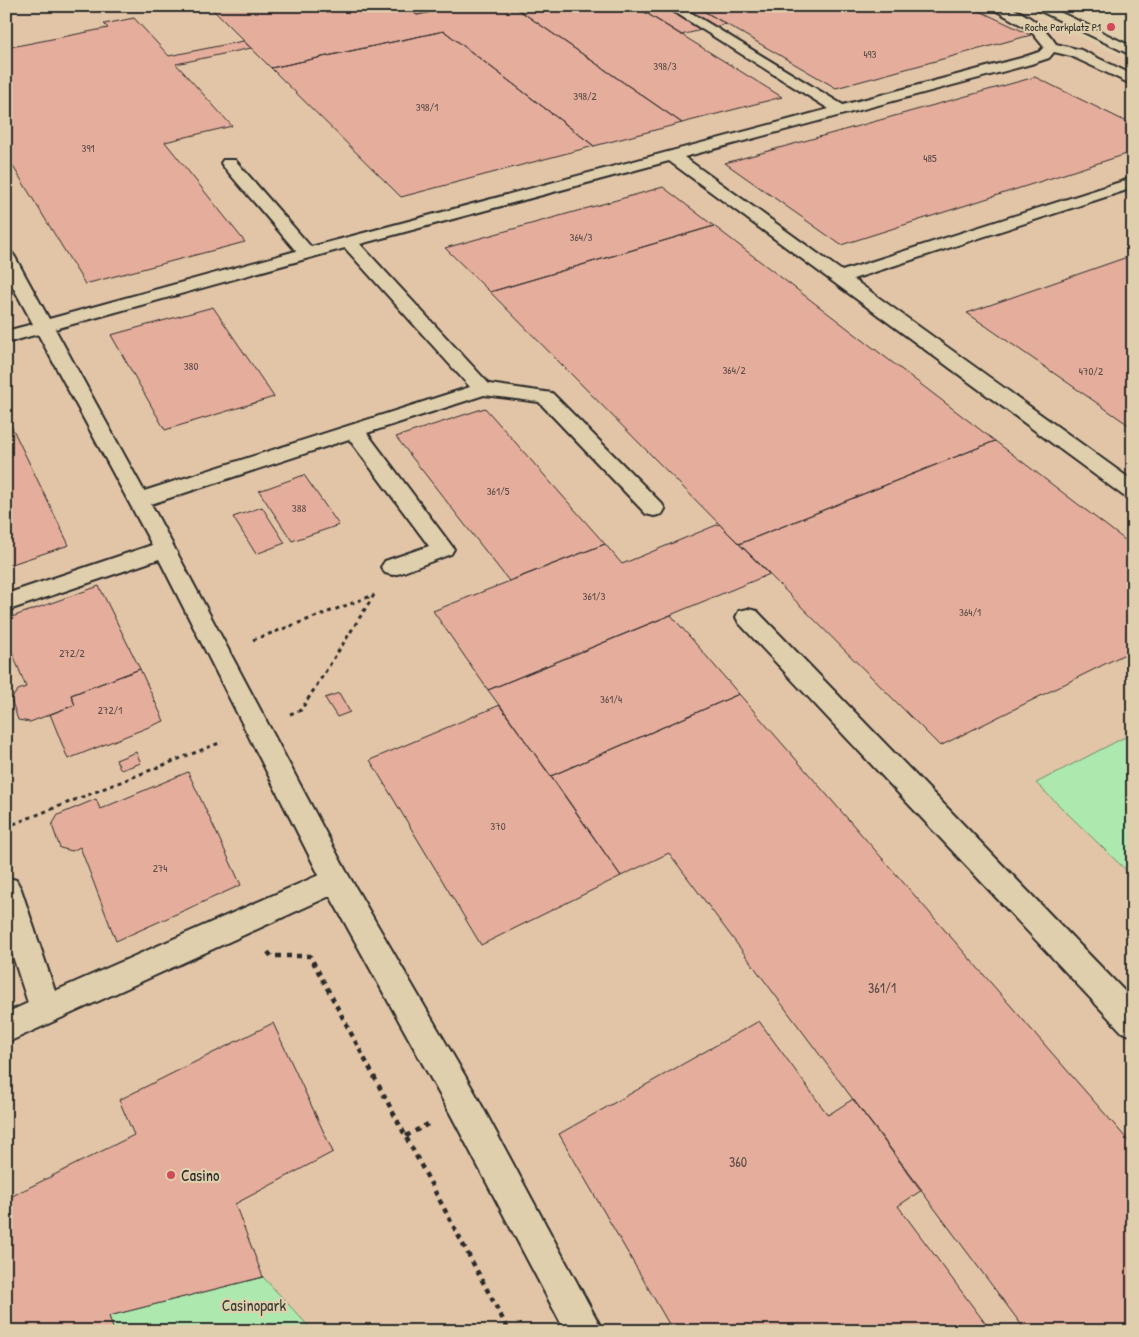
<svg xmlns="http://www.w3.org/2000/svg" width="1139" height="1337" font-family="'Patrick Hand',sans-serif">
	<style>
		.built { fill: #e2c5a7 }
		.green { fill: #ade9af; stroke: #6c8a6d }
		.building { fill: #e5ad9c; stroke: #2b2b2b }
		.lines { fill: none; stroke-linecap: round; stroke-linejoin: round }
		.service-casing { stroke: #2b2b2b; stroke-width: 4 }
		.path-far1 { stroke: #2b2b2b; stroke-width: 3; stroke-dasharray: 4 4; stroke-linecap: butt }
		.path { stroke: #2b2b2b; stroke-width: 4.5; stroke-dasharray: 5 5; stroke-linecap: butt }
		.service { fill: #e0cfac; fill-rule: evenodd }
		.poi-dot { fill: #d1495b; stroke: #e0cfac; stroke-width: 2 }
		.labels { text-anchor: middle; stroke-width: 4.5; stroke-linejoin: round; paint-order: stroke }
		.far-poi-label { font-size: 11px; fill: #2b2b2b; stroke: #e0cfac; text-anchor: end }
		.number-label { font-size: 11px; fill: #5a4c47 }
		.near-number-label { font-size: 14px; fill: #5a4c47 }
		.near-poi-label { font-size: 16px; fill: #2b2b2b; stroke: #e0cfac; text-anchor: start }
		.near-park-label { font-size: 16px; fill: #383e38; stroke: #e0cfac }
	</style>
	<rect width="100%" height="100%" fill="#e0cfac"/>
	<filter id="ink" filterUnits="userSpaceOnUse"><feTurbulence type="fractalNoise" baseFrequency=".02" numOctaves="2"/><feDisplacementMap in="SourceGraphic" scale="10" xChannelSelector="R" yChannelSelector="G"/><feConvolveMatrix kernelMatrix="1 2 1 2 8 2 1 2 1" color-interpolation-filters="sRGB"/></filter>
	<g filter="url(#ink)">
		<path class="built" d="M6,6h1011l116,56v1269h-1127z"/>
		<path class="green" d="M1133,733v144l-97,-94z
			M263,1277l50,54h-199l-5,-15z"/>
		<path class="building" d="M209,6h197l11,9 43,-9h53l169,117 -88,23 -150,-115 -173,37z
			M406,6h54l-43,9z
			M513,6h122l147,91 -100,26z
			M635,6h60l31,18 -45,11z
			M695,6h274l62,29 -195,53z
			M134,18l35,38 74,-15 8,7 -75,16 56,62 -67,16 80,100 -160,42 -79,-129v-107l102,-20 -4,-4z
			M444,31l150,115 -193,51 -130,-129z
			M1035,77l98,48v27l-292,93 -116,-82z
			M663,187l51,39 -224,66 -45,-44z
			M714,226l94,72 187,143 -256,103 -249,-252z
			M1133,255v173l-166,-115z
			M213,307l61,90 -109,33 -54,-95z
			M485,408l120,136 -96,37 -113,-144z
			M6,415l63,130 -63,21z
			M995,441l138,105v104l-193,96 -201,-202z
			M304,475l35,50 -47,16 -33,-50z
			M262,507l23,36 -29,11 -23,-37z
			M719,524l51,50 -282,116 -55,-79 172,-67 17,20z
			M99,586l41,83 -69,26 4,10 -45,17 -12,-2 -7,-21 7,-9 8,-3 -20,-50v-18z
			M671,615l68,79 -188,82 -63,-86z
			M140,669l24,52 -96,38 -18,-45 25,-9 -4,-10z
			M339,693l11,19 -13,5 -12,-19z
			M739,694l394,452v185h-107l-357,-478 -48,23 -70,-100z
			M500,705l121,171 -140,69 -111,-185z
			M136,752l5,11 -20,7 -5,-10z
			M188,772l53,113 -125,56 -36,-94 -8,4 -12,-3 -8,-23 6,-10 38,-16 4,10z
			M759,1021l69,94 25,-16 69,91 -24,16 93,125h-318l-114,-197z
			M273,1023l60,129 -98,52 28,73 -154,39 5,15h-108v-132l128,-64 -15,-35z"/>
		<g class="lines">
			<g class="service-casing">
				<path id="service" d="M665,6h15l163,99 178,-47 18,-6 5,-5 -14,-17 -42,-24c5,0 11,-1 16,0 19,4 43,22 52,38l25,6 52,25v10l-62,-29 -17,-4 -5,6 -18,6 -347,93 158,114 291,-93v10l-280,91 280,202v18l-8,-2 -456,-336 -309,83 129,140 63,9 110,111 3,5 -3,5 -8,2 -8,-2 -107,-112 -55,-7 -117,38 87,116 -3,5 -50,19 -8,2 -8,-2 -4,-6 4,-6 44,-15 -80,-107 -198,65 195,367 129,222 128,238h-38l-114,-216 -121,-219 -324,147v-30l22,-10 -22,-68v-58l10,3 5,9 34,102 264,-116 -160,-316 -153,52v-17l146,-49 -114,-211 -32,9v-12l27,-7 -27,-50v-22l6,1 3,4 34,62 247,-68 -73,-85 -2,-3 2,-3h12l76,87 518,-138zM345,248l125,139 -326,104 -89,-162z
					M1030,6h17l86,41v9z
					M748,609l9,2 376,389v36l-11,-4 -383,-409 -3,-6 3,-6z"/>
			</g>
			<path class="path-far1" d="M253,640l121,-45
				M290,714l11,-4 73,-115
				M6,827l216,-85"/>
			<path class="path" d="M268,952l3,4h39l199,375
				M406,1136l22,-12"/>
			<use href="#service" class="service"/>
		</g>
	</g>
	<g class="poi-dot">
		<circle cx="1111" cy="27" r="5"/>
		<circle cx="171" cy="1175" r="5"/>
	</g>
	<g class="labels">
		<g class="far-poi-label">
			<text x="1101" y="31">Roche Parkplatz P1</text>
		</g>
		<g class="number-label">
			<text x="870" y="58">493</text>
			<text x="665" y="70">398/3</text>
			<text x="585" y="100">398/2</text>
			<text x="427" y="111">398/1</text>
			<text x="88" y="152">391</text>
			<text x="930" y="162">485</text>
			<text x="581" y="241">364/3</text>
			<text x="191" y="370">380</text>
			<text x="734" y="374">364/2</text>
			<text x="1091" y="375">470/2</text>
			<text x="498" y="495">361/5</text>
			<text x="299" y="512">388</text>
			<text x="594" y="600">361/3</text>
			<text x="970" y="616">364/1</text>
			<text x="72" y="657">272/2</text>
			<text x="611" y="703">361/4</text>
			<text x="110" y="714">272/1</text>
			<text x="498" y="830">370</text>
			<text x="160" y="872">274</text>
		</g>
		<g class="near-number-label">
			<text x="882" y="993">361/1</text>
			<text x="738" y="1167">360</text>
		</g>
		<g class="near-poi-label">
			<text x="181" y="1181">Casino</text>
		</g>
		<g class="near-park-label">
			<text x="254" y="1311">Casinopark</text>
		</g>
	</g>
	<rect width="1139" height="1337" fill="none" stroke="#e0cfac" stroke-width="25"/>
	<rect x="12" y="12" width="1114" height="1312" fill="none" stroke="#2b2b2b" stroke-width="2" filter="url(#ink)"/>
</svg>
